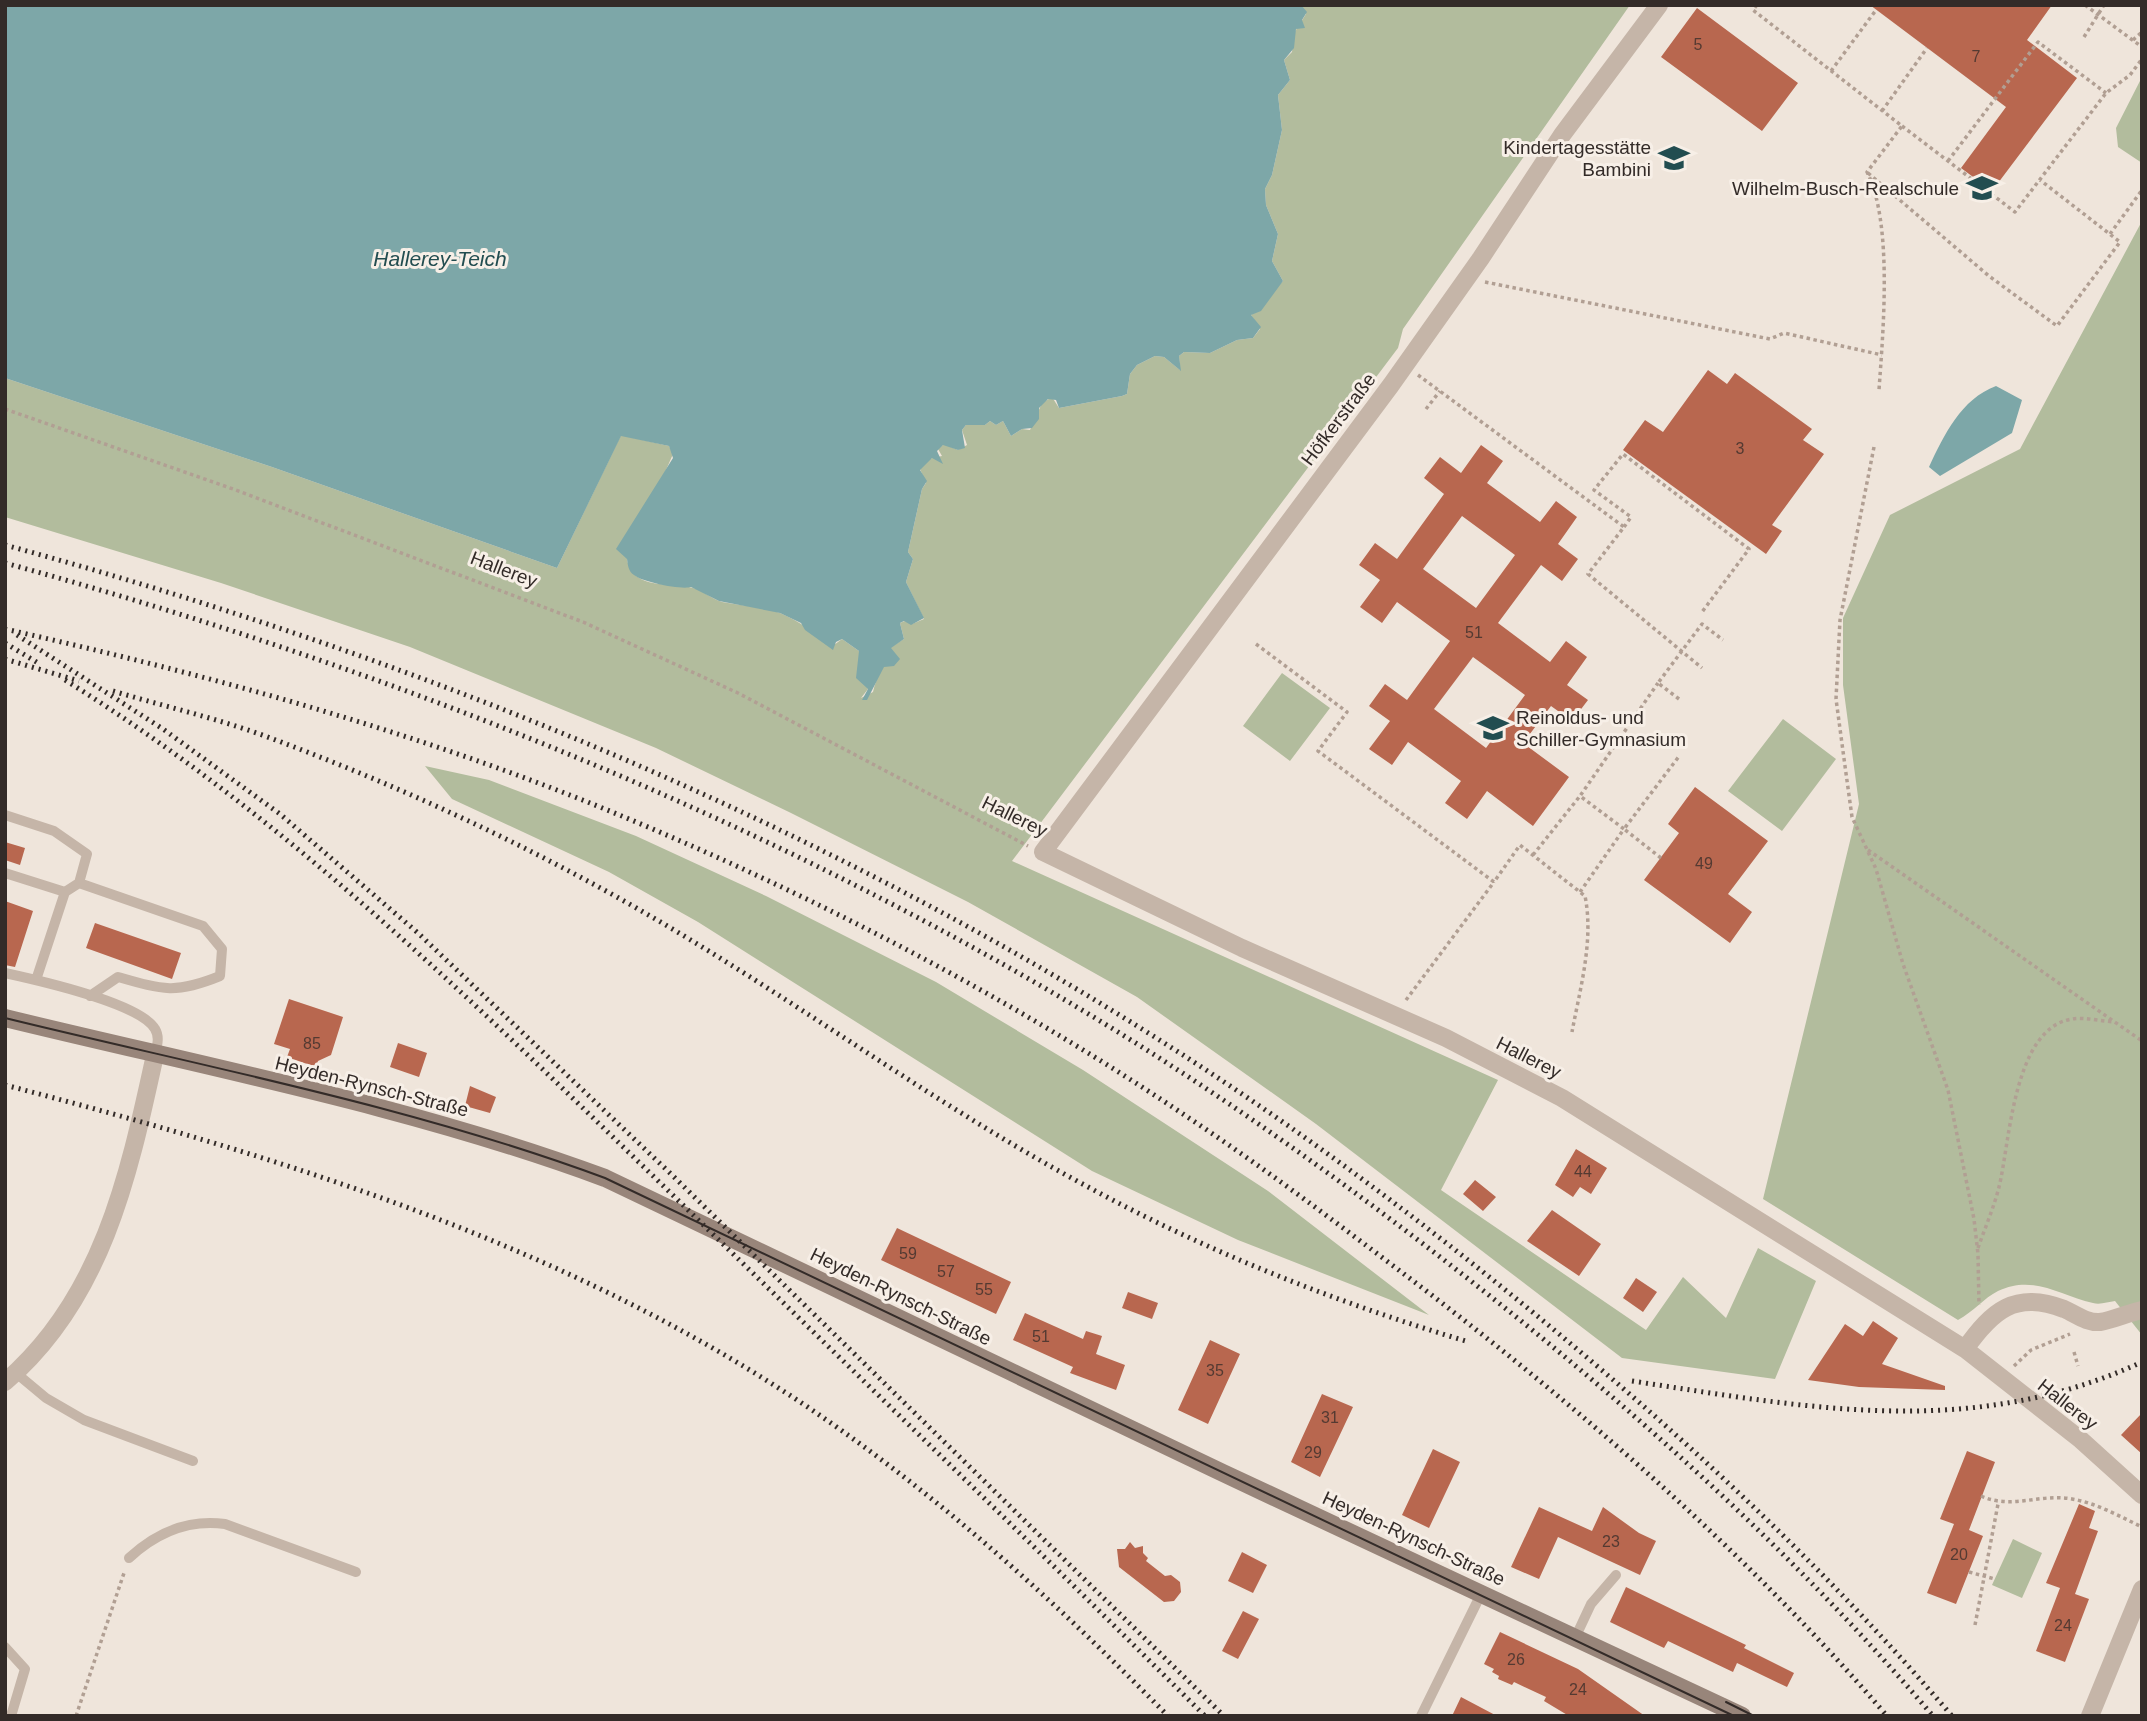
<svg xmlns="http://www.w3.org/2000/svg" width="2147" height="1721" font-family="Helvetica,sans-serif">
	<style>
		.green { fill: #b2bc9d }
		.water { fill: #7da7a8 }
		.building { fill: #b8674f; fill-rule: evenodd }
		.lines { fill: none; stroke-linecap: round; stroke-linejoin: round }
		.path { stroke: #b19f93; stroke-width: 3.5; stroke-dasharray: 3.5 3.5; stroke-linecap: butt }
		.lane { stroke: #c5b5a8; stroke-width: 10 }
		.street { stroke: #c5b5a8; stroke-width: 18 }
		.secondary { stroke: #98857a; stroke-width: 18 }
		.tram { stroke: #332b28; stroke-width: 2 }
		.rail { stroke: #332b28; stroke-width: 5; stroke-dasharray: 2 5; stroke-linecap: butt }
		.labels { text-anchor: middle; stroke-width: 6; stroke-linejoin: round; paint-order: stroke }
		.number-label { font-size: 16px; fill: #543a32 }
		.poi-label { font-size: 19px; fill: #332b28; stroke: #f7efe7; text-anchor: end }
		.street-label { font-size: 19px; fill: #332b28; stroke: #f7efe7 }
		.water-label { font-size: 21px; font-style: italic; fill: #224d50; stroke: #f7efe7 }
	</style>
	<rect width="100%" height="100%" fill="#efe5db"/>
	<path class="green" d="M1301,5h329l-227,324 -5,19 -386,513 486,219 -57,110 205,140 37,-53 43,41 32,-70 58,33 -41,98 -153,-21 -306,-234 -179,-127 -169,-95 -177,-89 -135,-65 -246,-101 -189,-64 -216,-66v-139l267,89 285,101 64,-133 48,11 4,8 -46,105c5,32 46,23 66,29 10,2 18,11 29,14 19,4 39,4 58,11 19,8 36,21 54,32l8,-6 17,12v19l9,19 -7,9 12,-6c3,-16 14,-28 18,-45l13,-8 -4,-16 5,-2 7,3 12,-5 -18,-37 7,-23 -5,-7 14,-63 4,-6 -6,-14 8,-10 14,-3 -4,-7 6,-5 14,6 9,-5 -5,-15 4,-5h19l5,-4 6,4 7,-4 8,15 11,-7 8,1 12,-27 10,-6 7,11 63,-12 5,-2 3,-20 7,-9 18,-9 9,1 16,13 -1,-14 5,-4 26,1 27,-13 16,-2 7,-9 -9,-14 32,-34 -11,-20 6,-27 -12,-29 -1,-16 7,-14 10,-45 -4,-35 12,-15 -6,-20 8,-8 2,-19 12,-19z
		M2142,77v86l-24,-16 -2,-19z
		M2142,221v1114l-27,-34c-7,1 -15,4 -22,2 -33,-7 -59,-29 -95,-12 -14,7 -25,21 -40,29l-195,-121 96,-395 -16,-119v-67l47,-103 130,-66z
		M1282,673l48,35 -40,53 -47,-35z
		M1783,719l53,40 -54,72 -54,-40z
		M425,766l64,14 147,56 130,60 170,86 147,88 185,121 161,124 -191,-75 -146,-69 -394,-249 -89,-50 -157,-73z
		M2013,1539l29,14 -20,45 -30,-13z"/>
	<path class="water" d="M5,5h1296l6,7 -5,8 3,8 -9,1 -2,19 -10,12 6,20 -12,15 4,35 -10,45 -7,14 1,16 12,29 -6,27 11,20 -22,30 -10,4 10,12 -8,11 -16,2 -27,13 -26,-1 -5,4 2,15 -17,-14 -9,-1 -18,9 -7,9 -3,20 -5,2 -63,12 -3,-8 -8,-1 -9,9v11l-7,9 -10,1 -11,7 -8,-15 -7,4 -6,-4 -5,4h-19l-4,5 3,18 -7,2 -15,-5 -6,6 6,13 -11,-6 -12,12 7,11 -5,8 -14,63 5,7 -7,23 18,36 -13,7 -7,-4 -4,2 4,16 -13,9 9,11 -6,7 -10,1 -17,33h-5l6,-11 -12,-11 3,-27 -17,-12 -6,3 -3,8 -28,-20 -4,-7 -21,-10 -61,-12 -28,-14c-10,3 -49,-5 -57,-12 -6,-4 -6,-10 -7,-16l-11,-10 57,-91 -4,-12 -48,-10 -64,132 -285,-101 -267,-89z
		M1996,386l26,14 -10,33 -72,43 -11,-9c15,-32 32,-68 67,-81z"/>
	<path class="building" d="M1870,5h182l-25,35 50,38 -85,113 -31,-23 45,-61z
		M1697,8l101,75 -36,48 -101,-74z
		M1708,370l19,14 8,-11 77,56 -9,11 21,14 -52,71 10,6 -16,23 -143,-104 22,-30 18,12z
		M1481,445l22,16 -16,22 53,39 16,-21 21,16 -19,27 20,15 -16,22 -21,-16 -43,58 52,39 16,-21 21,16 -20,28 21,15 -16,21 -21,-15 -28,37 46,34 -36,49 -46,-35 -20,28 -22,-16 16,-22 -53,-39 -16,23 -23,-16 21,-28 -21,-15 16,-22 22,16 43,-59 -53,-39 -15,21 -22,-16 20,-27 -21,-15 16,-22 22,16 47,-65 -20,-16 16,-21 21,16zM1462,516l53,39 -39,53 -53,-39zM1473,657l52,38 -39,53 -52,-39z
		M1695,787l73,54 -40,53 24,18 -22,31 -86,-63 35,-47 -11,-9z
		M5,842l20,6 -5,17 -15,-5z
		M5,901l28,10 -18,56 -10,-2z
		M95,923l86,30 -9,26 -86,-31z
		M289,999l54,18 -12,38 -13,6 -2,6 -29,-10 3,-8 -16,-5z
		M398,1043l29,10 -8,24 -29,-10z
		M470,1086l26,11 -6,16 -25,-7z
		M1576,1149l31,19 -16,26 -11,-7 -7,10 -18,-12z
		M1475,1180l21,17 -13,14 -20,-17z
		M1552,1210l49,34 -22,32 -52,-35z
		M897,1228l114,54 -15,32 -115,-54z
		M1636,1278l21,14 -14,20 -20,-14z
		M1128,1292l30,11 -6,16 -30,-11z
		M1025,1313l58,26 3,-8 16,5 -6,18 29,11 -9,25 -46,-17 3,-6 -60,-27z
		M1873,1321l25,17 -16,26 63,22v4l-86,-3 -51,-7 37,-56 18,12z
		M1210,1340l30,14 -32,70 -30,-14z
		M1322,1394l31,13 -33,70 -29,-15z
		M2142,1413v41l-21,-19z
		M1433,1449l27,13 -31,66 -27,-13z
		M1967,1451l28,11 -26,68 14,6 -27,68 -29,-11 27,-69 -14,-5z
		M2079,1504l16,7 -6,17 9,3 -23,63 14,5 -24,63 -29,-11 24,-63 -14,-5z
		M1539,1507l53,24 11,-24 36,26 17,8 -16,34 -82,-38 -19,42 -28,-12z
		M1130,1542l5,6 8,-2v7l5,5 -2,3 19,15 6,-1 9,7 1,10 -7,9 -10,1 -45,-35 -2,-18h8z
		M1242,1552l25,13 -14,28 -25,-12z
		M1626,1587l120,58 -2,3 50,25 -7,14 -50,-24 -4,9 -65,-31 -4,7 -54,-26z
		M1243,1611l16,8 -21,40 -16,-8z
		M1500,1632l78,37 67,47h-76l-25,-15 2,-4 -32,-15 -2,3 -14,-6 1,-3 -7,-4 2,-3 -10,-5z
		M1461,1697l36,19h-45z"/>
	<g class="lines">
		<path class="path" d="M1757,5l-4,5 149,116 -35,46c26,51 16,160 12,218
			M2085,5l57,42
			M2084,37l20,-32
			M2133,40l9,-8
			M1831,71l45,-61
			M1882,111l45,-63
			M1902,126l113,86 91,-119 24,-18 12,-16
			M1948,161l90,-119 68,51
			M1868,173l121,103 68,50 63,-84 -80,-62
			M2110,234l32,-44
			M1485,282l285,57 14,-6 98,22
			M1418,375l206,152 -36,47 114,94
			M5,409l228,80 350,133 155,71 290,153
			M1426,409l14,-18
			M1874,447l-34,173 -4,79 9,67 7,51 24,52 27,95 45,126 26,129 4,35 1,51
			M1624,527l7,-10 -37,-27 29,-36 126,95 -47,63
			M1256,644l91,68 -29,39 176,131 26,-37 65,51c9,44 -5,93 -13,136
			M1679,699l-21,-16 44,-59 21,16
			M1868,850l274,191
			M1533,855l47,-59
			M1661,858l-37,-29 56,-74
			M1580,892l44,-63 -44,-33 78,-113
			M1406,1000l88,-118
			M1978,1248c7,-20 16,-41 21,-61 11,-44 14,-159 73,-168 12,-2 29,2 42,3
			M2074,1352l4,14
			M2014,1366l17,-16 39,-16
			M1981,1496c31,14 59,-3 91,3 24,4 47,17 70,28
			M1969,1572l26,7
			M1975,1625l23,-121
			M76,1716l49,-146"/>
		<path class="lane" d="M5,815l49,16 33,23 -8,29 -14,9 -29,88
			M5,873l60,19
			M79,883l124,43 19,23 -2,27c-44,18 -57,14 -102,1l-28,19
			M5,973c32,7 135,30 150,56 5,8 2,17 0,26
			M16,1373l30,25 38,22 109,41
			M129,1558c27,-25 59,-39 96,-34l131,48
			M1576,1636l15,-32 25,-29
			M5,1647l20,22 -14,47
			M1421,1716l61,-124"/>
		<path class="street" d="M1659,5l-97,130 -81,123 -90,127 -348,467 199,96 204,90 116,60 403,251 116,91 61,55
			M1965,1349c27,-38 50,-59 99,-40 12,5 22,14 36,13 13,-2 28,-9 42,-12
			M5,1382c98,-84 124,-208 150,-327
			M2090,1716l52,-127"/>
		<path class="secondary" d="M5,1018c200,49 406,88 600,160l618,295 519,243"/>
		<path class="tram" d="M5,1018c200,49 406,88 600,160l1129,538
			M1726,1702l28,14"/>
		<path class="rail" d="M5,545c397,108 788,265 1137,484 151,94 293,201 429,315 137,115 264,235 381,372
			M5,563c351,96 701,231 1017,412 176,100 340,218 498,345 148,120 289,250 413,396
			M5,629c199,45 395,98 585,174 208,84 412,189 599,315 74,49 145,103 215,156 173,131 342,277 483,442
			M17,635l146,94 117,85 138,119 253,241 553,542
			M5,643l33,20
			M5,659l74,22
			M65,680c231,144 424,337 619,526 174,170 349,338 521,510
			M113,691c53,16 108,28 160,48 121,45 239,99 351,162 159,89 305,201 466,287 120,65 248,115 379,154
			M5,1085c284,74 566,161 810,327 129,88 244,193 353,304
			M1632,1381c178,27 339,59 510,-19"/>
	</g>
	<defs>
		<g id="school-bare" transform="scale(2.415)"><path d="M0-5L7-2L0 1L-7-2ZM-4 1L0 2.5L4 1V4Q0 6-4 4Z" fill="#224d50" stroke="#f7efe7" stroke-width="2.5" paint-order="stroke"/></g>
	</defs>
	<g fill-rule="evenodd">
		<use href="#school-bare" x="1674" y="158"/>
		<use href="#school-bare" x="1982" y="188"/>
		<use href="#school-bare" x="1493" y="728"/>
	</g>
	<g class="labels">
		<g class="number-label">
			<text x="1698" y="50">5</text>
			<text x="1976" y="62">7</text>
			<text x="1740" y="454">3</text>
			<text x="1474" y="638">51</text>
			<text x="1704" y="869">49</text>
			<text x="312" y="1049">85</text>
			<text x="1583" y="1177">44</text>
			<text x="908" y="1259">59</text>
			<text x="946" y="1277">57</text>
			<text x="984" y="1295">55</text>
			<text x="1041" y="1342">51</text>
			<text x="1215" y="1376">35</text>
			<text x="1330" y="1423">31</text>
			<text x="1313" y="1458">29</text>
			<text x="1611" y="1547">23</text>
			<text x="1959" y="1560">20</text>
			<text x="2063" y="1631">24</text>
			<text x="1516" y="1665">26</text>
			<text x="1578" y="1695">24</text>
		</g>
		<g class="poi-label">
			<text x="1651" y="154">Kindertagesstätte<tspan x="1651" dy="22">Bambini</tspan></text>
			<text x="1959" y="195">Wilhelm-Busch-Realschule</text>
			<text x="1516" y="724" text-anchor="start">Reinoldus- und<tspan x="1516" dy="22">Schiller-Gymnasium</tspan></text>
		</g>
		<g class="street-label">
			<text transform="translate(1338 419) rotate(-53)" y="7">Höfkerstraße</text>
			<text transform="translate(504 569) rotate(21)" y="7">Hallerey</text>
			<text transform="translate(1015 816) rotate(26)" y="7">Hallerey</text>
			<text transform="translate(1529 1057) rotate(27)" y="7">Hallerey</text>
			<text transform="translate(372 1086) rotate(14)" y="7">Heyden-Rynsch-Straße</text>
			<text transform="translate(901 1296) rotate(26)" y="7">Heyden-Rynsch-Straße</text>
			<text transform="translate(2068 1404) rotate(38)" y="7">Hallerey</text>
			<text transform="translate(1414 1538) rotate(25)" y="7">Heyden-Rynsch-Straße</text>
		</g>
		<g class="water-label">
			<text x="440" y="266">Hallerey-Teich</text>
		</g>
	</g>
	<rect width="2147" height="1721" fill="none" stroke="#332b28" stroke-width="14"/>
</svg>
